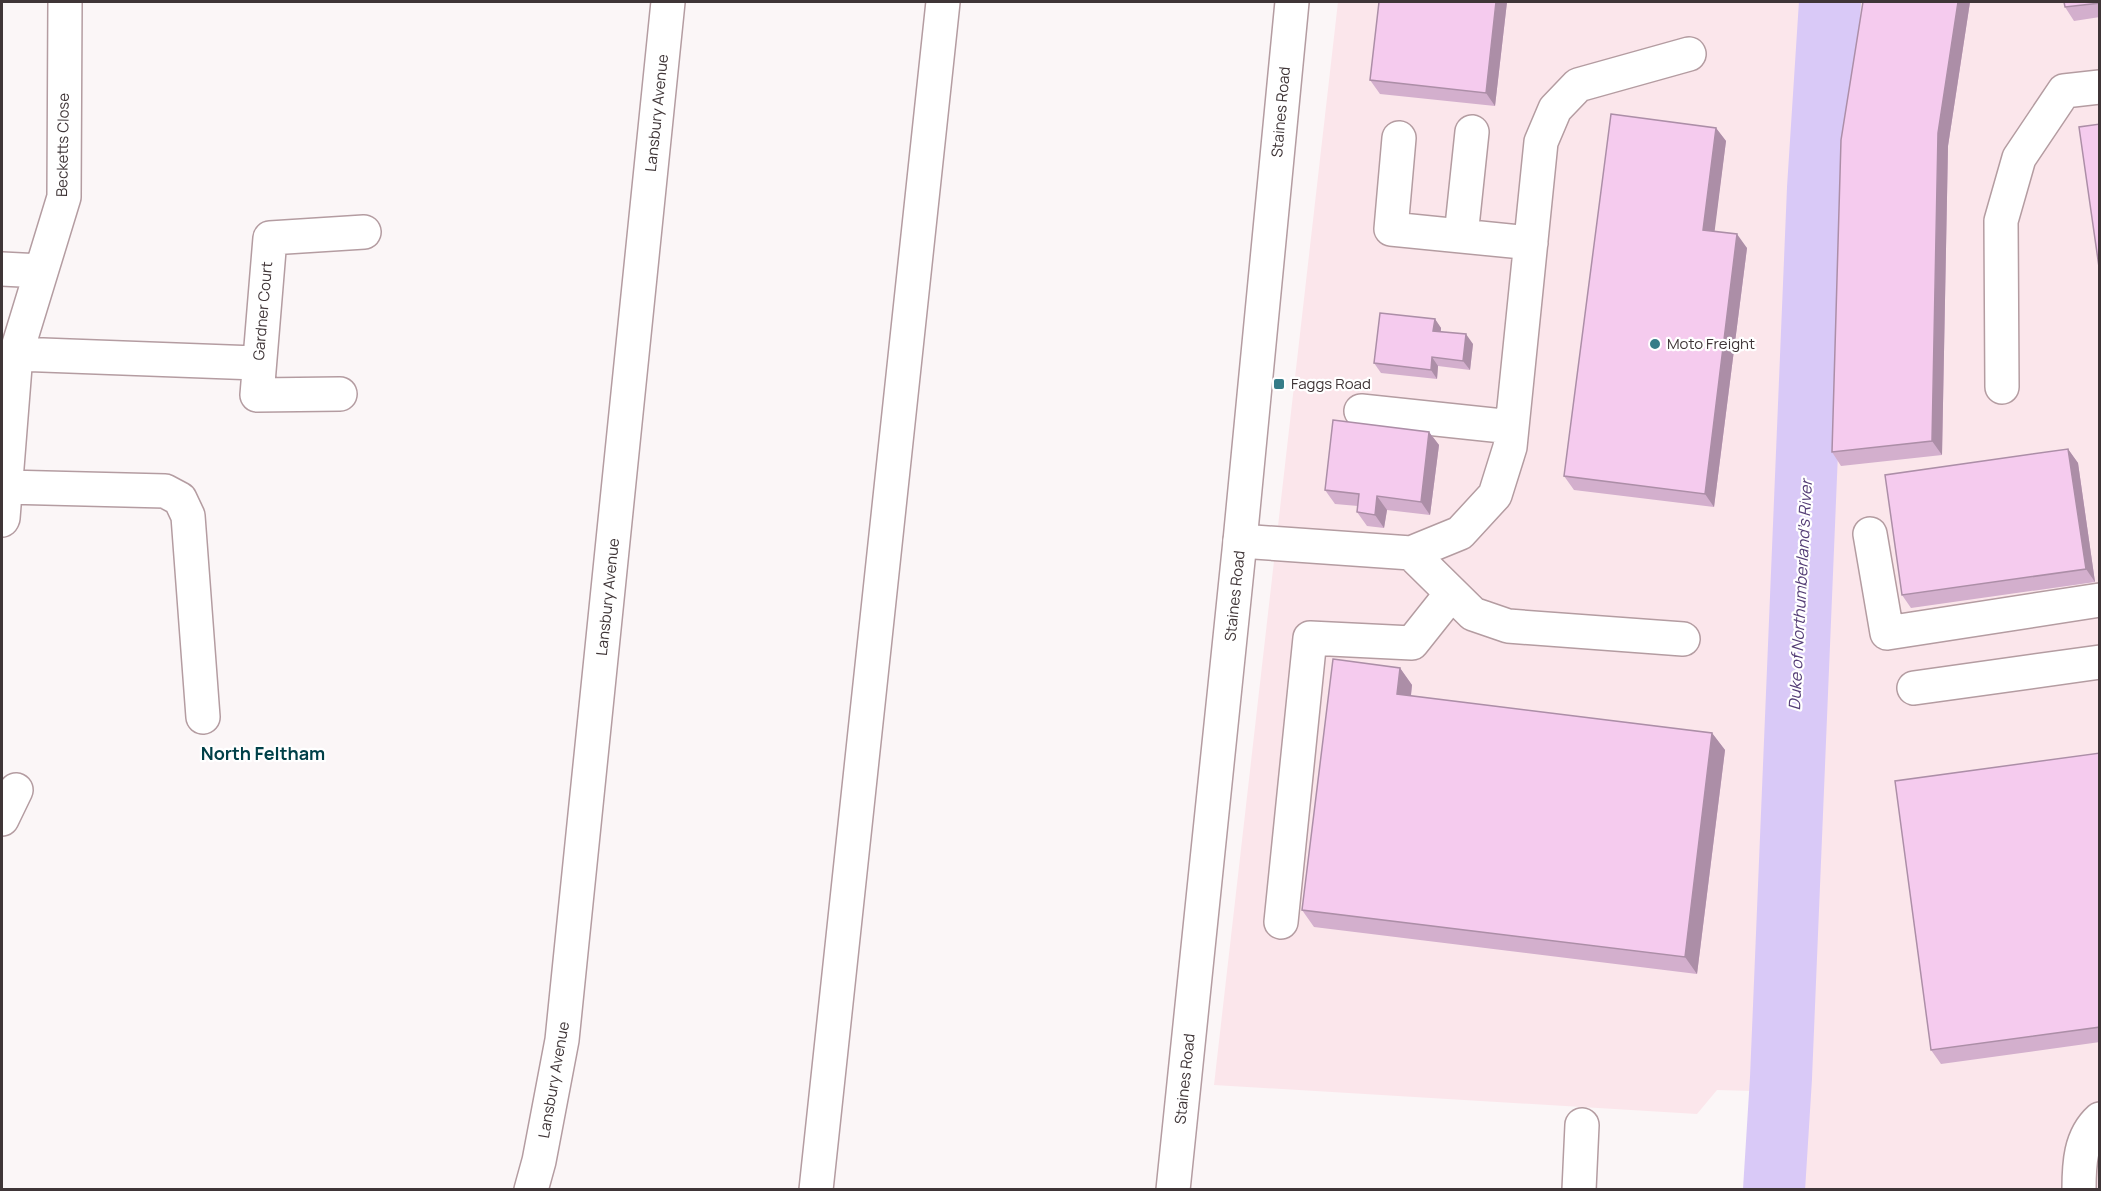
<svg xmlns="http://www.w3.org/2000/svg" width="2101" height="1191" font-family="Manrope,sans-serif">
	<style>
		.built { fill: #fbe6eb }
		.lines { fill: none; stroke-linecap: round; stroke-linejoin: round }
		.river { stroke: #d9c9f7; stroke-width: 62 }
		.minor-casing { stroke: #b49ca1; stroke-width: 36 }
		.major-casing { stroke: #b49ca1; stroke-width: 36 }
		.minor { stroke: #fff; stroke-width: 33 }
		.major { stroke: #fff; stroke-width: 33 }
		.wall { fill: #d3afcd }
		.shaded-wall { fill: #ac8ea7 }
		.building { fill: #f5cbee; stroke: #ac8ea7; stroke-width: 1.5 }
		.poi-dot { fill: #367c88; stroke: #fff; stroke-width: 2 }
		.labels { text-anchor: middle; stroke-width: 4.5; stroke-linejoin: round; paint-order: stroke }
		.street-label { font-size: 15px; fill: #3f3537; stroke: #fff }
		.poi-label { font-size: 15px; fill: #3f3537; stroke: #fff; text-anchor: start }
		.water-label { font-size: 16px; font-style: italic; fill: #543d76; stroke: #fff }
		.quarter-label { font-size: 18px; font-weight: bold; fill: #004048; stroke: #fff }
	</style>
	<rect width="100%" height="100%" fill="#fbf6f7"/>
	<path class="built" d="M1338,2h473l-58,1089 -36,-1 -20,24 -483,-29z
		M1853,2h246v1187l-304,1 39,-983z"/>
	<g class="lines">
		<path class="river" d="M1774,1190l7,-112 37,-890 12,-186"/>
		<g class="minor-casing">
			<path id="minor" d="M1399,138l-8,91 140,14
				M1461,236l11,-104
				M2,269l39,2
				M16,354l242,9
				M2002,387l-1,-166 18,-63 45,-67 36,-4
				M340,394l-83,1 13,-157 94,-6
				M1361,411l151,16
				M6,487l159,4 15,8 8,17 15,201
				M2,520l1,-2 13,-164 48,-157 1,-195
				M1870,534l17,99 213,-33
				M1240,541l171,12 49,-20 35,-38 15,-48 31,-305 14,-33 23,-24 111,-31
				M1411,553l62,61 35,12 175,13
				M1914,688l186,-26
				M2,819l14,-29
				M1281,922l29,-284 102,5 39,-49
				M531,1190l8,-29 23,-121 106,-1038
				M816,1190l127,-1188
				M1579,1190l3,-65
				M2079,1190c0,-26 1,-53 21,-71"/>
		</g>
		<g class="major-casing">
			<path id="major" d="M1173,1190l67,-649 52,-539"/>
		</g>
		<use href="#minor" class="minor"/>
		<use href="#major" class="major"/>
	</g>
	<path class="wall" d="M1507,2l-12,104 -115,-12 -10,-14z
		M1863,2h107l-22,144 -6,309 -101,11 -9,-14z
		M2100,2v15l-26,4 -9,-14z
		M1716,128l10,13 -12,90 33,17 -33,259 -140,-17 -10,-14z
		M1435,319l6,9v3l32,13 -3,26 -32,-4 -1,13 -56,-6 -7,-10z
		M1429,432l10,13 -9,70 -43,-5 -3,18 -17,-2 -10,-14 1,-6 -23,-2 -10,-14z
		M2068,449l10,14 17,119 -184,26 -9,-13z
		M1400,668l12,17 -1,11 301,37 13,17 -28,224 -383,-47 -12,-17z
		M2100,753v289l-159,22 -10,-14z"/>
	<path class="shaded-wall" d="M1496,2h11l-12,104 -9,-13z
		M1958,2h12l-22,144 -6,309 -10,-14 6,-308z
		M1716,128l10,13 -13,103 -10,-14z
		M1737,234l10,14 -33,259 -9,-13z
		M1435,319l6,9 -1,12 -7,-9z
		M1466,334l7,10 -3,26 -7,-9z
		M1432,357l6,9 -1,13 -6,-9z
		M1429,432l10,13 -9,70 -9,-13z
		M2068,449l10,14 17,119 -9,-13z
		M1377,496l10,14 -3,18 -9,-13z
		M1400,668l12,17 -3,27 -12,-18z
		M1712,733l13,17 -28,224 -12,-17z"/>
	<path class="building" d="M1379,2h117l-10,91 -116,-13z
		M1863,2h95l-20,131 -6,308 -100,11 9,-312z
		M2064,2h36v1l-35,4z
		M1611,114l105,14 -13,102 34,4 -32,260 -141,-18z
		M2100,124v150l-21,-147z
		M1380,313l55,6 -2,12 33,3 -3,27 -31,-4 -1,13 -57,-7z
		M1333,420l96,12 -8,70 -44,-6 -2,19 -18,-3 2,-18 -34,-4z
		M2068,449l18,120 -184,26 -17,-120z
		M1333,659l67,9 -3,26 315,39 -27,224 -383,-47z
		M2100,753v274l-169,23 -36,-269z"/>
	<g class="poi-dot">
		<circle cx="1655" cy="344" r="6"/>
		<rect x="1273" y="378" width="12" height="12" rx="3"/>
	</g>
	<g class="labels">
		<g class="street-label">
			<text transform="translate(1281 112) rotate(-85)" y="5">Staines Road</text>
			<text transform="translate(657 113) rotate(-84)" y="5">Lansbury Avenue</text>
			<text transform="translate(63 145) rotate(-89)" y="5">Becketts Close</text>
			<text transform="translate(263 311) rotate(-85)" y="5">Gardner Court</text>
			<text transform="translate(1235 596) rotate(-84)" y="5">Staines Road</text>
			<text transform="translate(608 597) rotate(-84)" y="5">Lansbury Avenue</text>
			<text transform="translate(1185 1079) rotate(-84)" y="5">Staines Road</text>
			<text transform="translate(554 1080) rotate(-80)" y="5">Lansbury Avenue</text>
		</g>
		<g class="poi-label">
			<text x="1667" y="349">Moto Freight</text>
			<text x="1291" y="389">Faggs Road</text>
		</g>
		<g class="water-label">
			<text transform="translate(1800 595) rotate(-87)" y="6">Duke of Northumberland's River</text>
		</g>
		<g class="quarter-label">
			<text x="263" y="760">North Feltham</text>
		</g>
	</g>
	<rect width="2101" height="1191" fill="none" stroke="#3f3537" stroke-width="6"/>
</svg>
